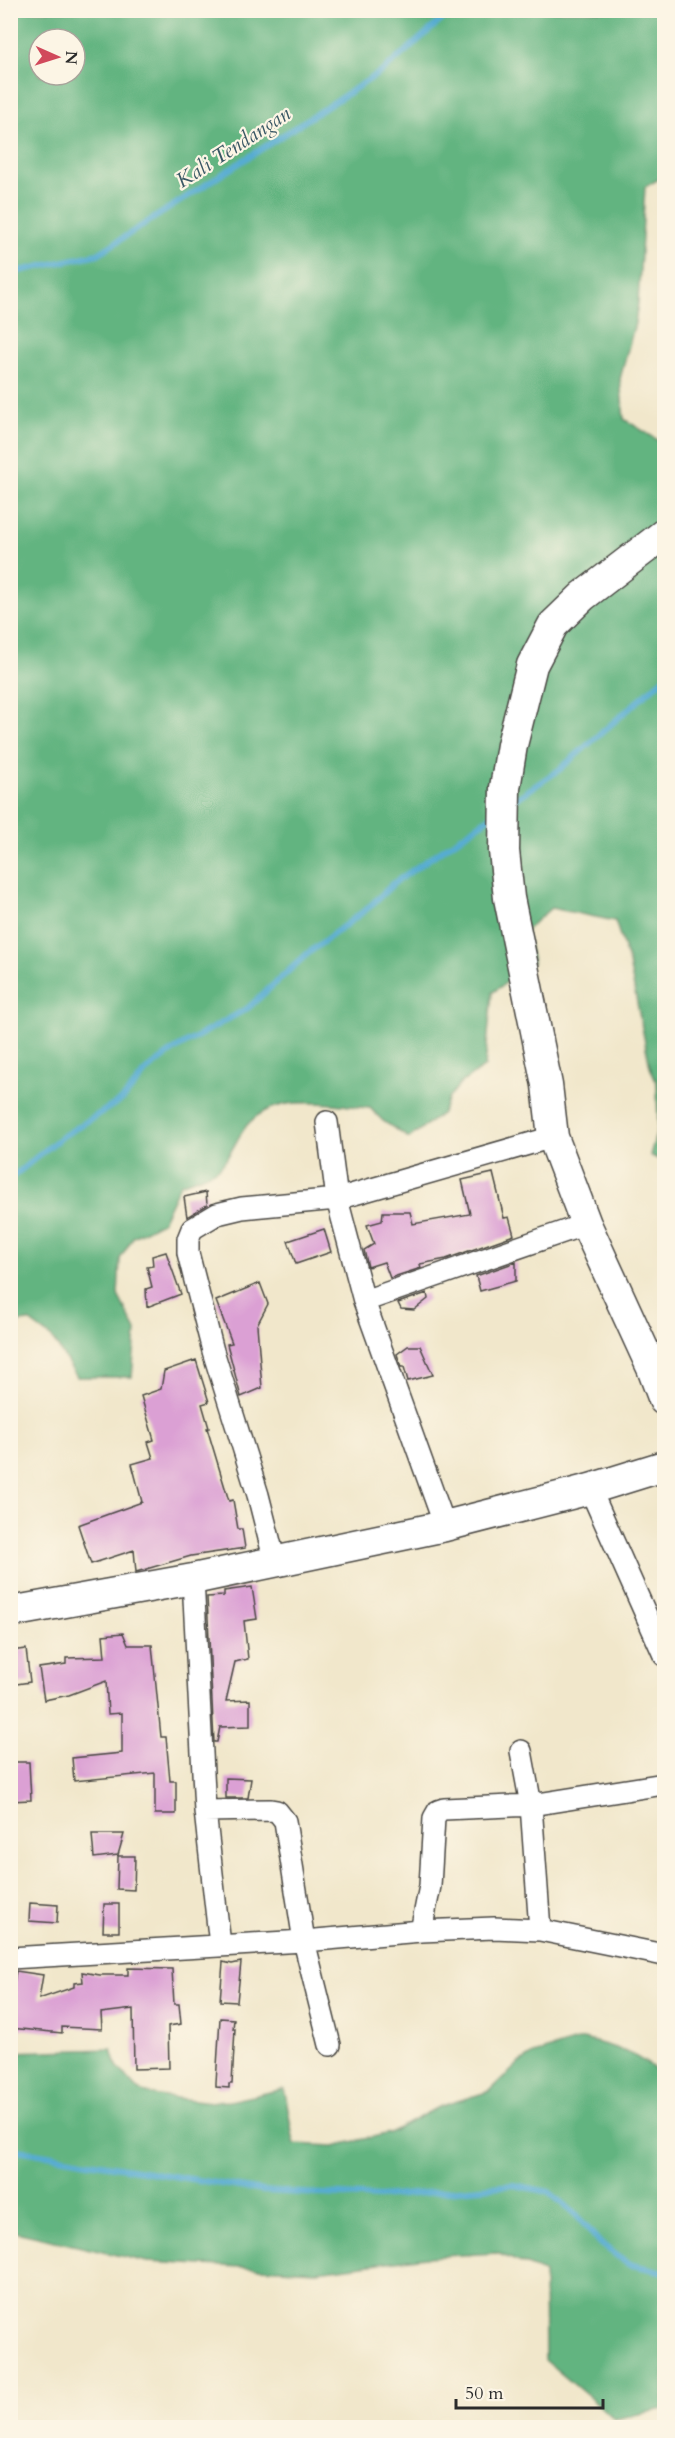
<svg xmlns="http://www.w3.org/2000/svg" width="675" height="2438" font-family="Cardo,serif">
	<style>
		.forest { fill: #62b480; stroke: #467056; stroke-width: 1.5; fill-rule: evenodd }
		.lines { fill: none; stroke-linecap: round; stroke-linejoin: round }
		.stream { stroke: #56acd2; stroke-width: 6 }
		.building { fill: #dba0d4 }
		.street-casing { stroke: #494743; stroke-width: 24 }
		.secondary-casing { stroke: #494743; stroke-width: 33 }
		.street { stroke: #fff; stroke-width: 21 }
		.secondary { stroke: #fff; stroke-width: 30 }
		.labels { text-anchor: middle; stroke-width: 4.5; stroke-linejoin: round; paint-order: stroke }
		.water-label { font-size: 21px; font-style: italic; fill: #3a5865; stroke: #fcf5e5 }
	</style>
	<rect width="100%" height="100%" fill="#fcf5e5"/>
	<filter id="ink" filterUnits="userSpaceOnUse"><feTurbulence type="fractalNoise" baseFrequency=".0167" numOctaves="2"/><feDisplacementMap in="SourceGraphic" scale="12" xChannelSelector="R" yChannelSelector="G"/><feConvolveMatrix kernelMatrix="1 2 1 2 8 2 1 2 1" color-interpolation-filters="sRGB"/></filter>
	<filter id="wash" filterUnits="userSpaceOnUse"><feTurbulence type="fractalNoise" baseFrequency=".008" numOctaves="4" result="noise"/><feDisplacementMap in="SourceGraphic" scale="24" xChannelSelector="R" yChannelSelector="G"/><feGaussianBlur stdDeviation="1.35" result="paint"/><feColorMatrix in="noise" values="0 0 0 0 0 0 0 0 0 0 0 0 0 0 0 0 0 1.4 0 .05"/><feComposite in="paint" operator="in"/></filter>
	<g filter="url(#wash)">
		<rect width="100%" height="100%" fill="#f1e7cb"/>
		<path class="forest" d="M10,11h654v165l-19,11 -7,116 -3,20 -15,56 4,40 40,25v718l-14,-7 8,-27 -1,-44 -7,-17 -21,-104 -14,-42 -64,-13 -25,22 7,33 -41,30 -7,73 -24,17 -12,14 -7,16 -33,25 -26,-17 -13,-13c-37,-3 -90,-16 -120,14 -12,11 -20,37 -31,46 -10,7 -27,11 -39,16l-18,38 -29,15 -13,22 -2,36 18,36 -4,46h-55l-25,-39 -23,-17 -18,2zM39,39h36v36h-36z
			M583,2039c34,8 53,14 81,37v333l-49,10 -70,-59 -1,-88 -47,-19 -71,4 -109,14 -170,-9 -136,-31v-179l101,-3 5,17 23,25 18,5 54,6 17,-1 55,-12c5,18 5,36 11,55l39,2 56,-13 48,-26 52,-16 28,-27 16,-10z"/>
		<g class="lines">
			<path class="stream" d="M10,273l88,-19 286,-184 69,-60
				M514,800l45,-30 105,-92
				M10,1179l50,-41 63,-39 25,-30 29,-21 71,-40 59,-54 61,-46 26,-25 102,-70
				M10,2147l7,3 246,41 117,6 134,-12 35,7 28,24 23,27 28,21 36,8"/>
		</g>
		<g id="blocks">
			<path class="building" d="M493,1173l11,45 5,-1 5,18 -68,24 -26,5 1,4 -31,10 -6,-16 -16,5 -4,-17 10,-6 -7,-19 15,-4 1,-9h27l3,12 57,-10 -8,-34z
				M206,1192l1,13 -20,12 -3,-20z
				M324,1229l7,23 -35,12 -8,-23z
				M166,1252l15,42 -34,13 -1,-18 6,-2 -5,-20 6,-1 -1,-10z
				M516,1262v19l-36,10 -4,-15z
				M260,1283l8,21 -11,21 5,63 -21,9 -14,-53 5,-1 -16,-42z
				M427,1293l1,6 -14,11 -13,-1 -3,-6z
				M408,1346h12l13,29 -25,6 -4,-14h-3l-4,-13z
				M196,1360l13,42 -7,2 7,24h-2l22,73 4,-1 5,29h4l3,19 -54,8 -55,16 -2,-22 -43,14 -13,-39 64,-23 -10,-38 21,-6 -5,-16 6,-2 -13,-44 20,-7 3,-18z
				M252,1587l5,32 -13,2 4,38 -13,3 -9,39 24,-1v26l-30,1 -3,15h-3l-7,-145 17,-1v-5z
				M123,1633l5,12h24l9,92h5l4,44h6v33h-21v-41l-81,8 -2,-23 50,-5v-40l-14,1 -2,-33 -37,14 -25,5 -5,-32 27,-4v-6l39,-1 -2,-22z
				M26,1649l4,33 -20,3v-34z
				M10,1762h19l2,38 -21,1z
				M226,1778l25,1 -3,19h-22z
				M92,1834h32l-6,21 -24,3z
				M118,1856h17l-1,34 -17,-1z
				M30,1903l28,2 -1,18 -28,-2z
				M104,1904h15v28h-16z
				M223,1962l9,2 9,-2 -4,40 -17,-1z
				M128,1968l44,1 2,35h5l2,20 -13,2 1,42 -35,1 -1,-60 -32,4 1,16 -40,-2v6l-52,-5v-22l6,-35 27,4 -4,24 35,-12v-4l9,-1 -1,-10 18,3h28z
				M220,2018l14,1 -1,10 2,-1 -3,56h-3v4l-13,-1v-4z"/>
		</g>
	</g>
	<g filter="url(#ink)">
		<use href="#blocks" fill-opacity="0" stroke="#494743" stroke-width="1.5"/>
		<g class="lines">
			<g class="street-casing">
				<path id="street" d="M327,1122l10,77 27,102 81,225
					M364,1301l222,-77
					M590,1489l74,166
					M275,1562l-17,-67 -45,-144 -25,-98v-14l4,-10 25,-15 25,-6 95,-9 216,-62
					M193,1579l12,232 15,134
					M521,1751l10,54 9,125
					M205,1811l66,-1 6,1 8,10 19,120 26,104
					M421,1931l9,-45 4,-68 4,-7 6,-2 87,-4 133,-21
					M10,1958l294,-17 117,-10 73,-3 46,2 124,25"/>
			</g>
			<g class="secondary-casing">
				<path id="secondary" d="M664,534l-81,62 -30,29 -21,40 -20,80 -7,43 -1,63 5,47 38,187 6,52 33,87 66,144 12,32
					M10,1612l183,-33 252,-53 145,-37 74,-23"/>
			</g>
			<use href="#street" class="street"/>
			<use href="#secondary" class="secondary"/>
		</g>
	</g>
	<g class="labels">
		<g class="water-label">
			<text transform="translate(233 147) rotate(-33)" y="7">Kali Tendangan</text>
		</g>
	</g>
	<rect width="675" height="2438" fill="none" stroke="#fcf5e5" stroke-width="36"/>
	<g transform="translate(57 57) rotate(93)"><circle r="28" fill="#fcf5e5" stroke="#a8a49b" stroke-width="1.5"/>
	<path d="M0-4.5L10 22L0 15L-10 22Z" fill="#d1495b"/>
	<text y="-9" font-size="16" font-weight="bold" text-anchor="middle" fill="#2b2b2b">N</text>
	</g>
	<path d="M456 2399v9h147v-9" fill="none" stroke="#2b2b2b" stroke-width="3"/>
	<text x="465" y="2399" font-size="18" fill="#2b2b2b" stroke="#fcf5e5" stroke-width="4.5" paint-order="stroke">50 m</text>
</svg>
